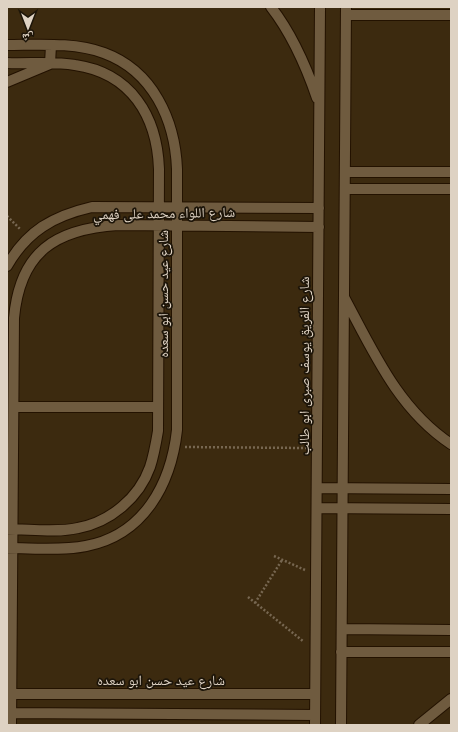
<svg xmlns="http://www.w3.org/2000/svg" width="458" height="732" font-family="'DM Sans','Noto Naskh Arabic',sans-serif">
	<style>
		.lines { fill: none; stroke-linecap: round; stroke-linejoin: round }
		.minor-casing { stroke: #231200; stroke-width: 12 }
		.path { stroke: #776751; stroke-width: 2.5; stroke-dasharray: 2 2; stroke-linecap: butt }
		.minor { stroke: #6f5b3f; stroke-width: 10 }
		.labels { text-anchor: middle; stroke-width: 3.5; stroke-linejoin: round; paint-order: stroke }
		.street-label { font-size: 14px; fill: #ded2c3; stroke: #1d1509 }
	</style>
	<rect width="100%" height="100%" fill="#3c2a0f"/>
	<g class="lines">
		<g class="minor-casing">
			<path id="minor" d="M271,7c21,27 35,59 46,91
				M346,15h105
				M7,45c31,0 67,-3 97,8 49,18 71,67 73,116v261c-6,54 -33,105 -91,116 -25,5 -53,2 -79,2
				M7,63c22,1 46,-2 68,2 56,8 82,51 84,104l-1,262c-2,12 -4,24 -8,36 -11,31 -40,55 -72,61 -22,5 -48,1 -71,1
				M7,82l43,-18 1,-19
				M345,172h106
				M345,189h106
				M7,266c20,-35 46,-50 85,-59l227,1
				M344,297c29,54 54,112 107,147
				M14,407h144
				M317,488l134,1
				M317,508l134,1
				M342,629l109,1
				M341,652h110
				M7,694h308
				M7,713l308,2
				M11,725l3,-407c6,-66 41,-89 104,-93l201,2
				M315,725l5,-718
				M341,725l5,-718
				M419,725l32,-26"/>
		</g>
		<path class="path" d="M7,216l14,14
			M185,447l121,1
			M274,556l31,14
			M248,597l56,45
			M255,603l27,-43"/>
		<use href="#minor" class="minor"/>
	</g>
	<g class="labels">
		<g class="street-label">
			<text transform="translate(164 213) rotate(-1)" y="5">شارع اللواء محمد على فهمي</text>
			<text transform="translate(163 294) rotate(-90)" y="5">شارع عيد حسن ابو سعده</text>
			<text transform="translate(304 366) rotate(-90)" y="5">شارع الفريق يوسف صبرى ابو طالب</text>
			<text x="161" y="685">شارع عيد حسن ابو سعده</text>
		</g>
	</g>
	<rect width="458" height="732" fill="none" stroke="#ded2c3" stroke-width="16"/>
	<g transform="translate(28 28) rotate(180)" stroke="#1d1509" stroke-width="3" paint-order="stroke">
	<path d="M0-3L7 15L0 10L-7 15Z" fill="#ded2c3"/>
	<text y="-6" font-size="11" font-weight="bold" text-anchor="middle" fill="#ded2c3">ش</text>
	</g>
</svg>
